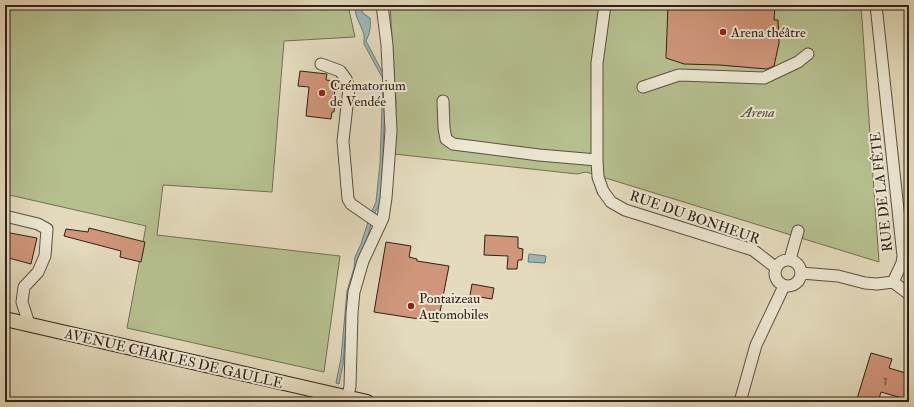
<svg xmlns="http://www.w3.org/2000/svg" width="914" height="407" font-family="'IM FELL Double Pica',serif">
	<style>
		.green { fill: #b6c08f; stroke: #727053 }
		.water { fill: #99b9bb; stroke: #6f7c79 }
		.building { fill: #cf967a; stroke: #2f2117 }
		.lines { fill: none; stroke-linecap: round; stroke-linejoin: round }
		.minor-casing { stroke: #5c5040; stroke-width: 13 }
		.major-casing { stroke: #2f2117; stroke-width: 16 }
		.minor { stroke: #ede8d4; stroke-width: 11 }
		.major { stroke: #e4dbbd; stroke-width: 14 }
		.poi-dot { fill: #8f2418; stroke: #ede8d4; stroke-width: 1.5 }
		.labels { text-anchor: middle; stroke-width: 4; stroke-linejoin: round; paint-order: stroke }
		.number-label { font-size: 12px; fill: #573e30 }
		.poi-label { font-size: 14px; fill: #2f2117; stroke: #ede8d4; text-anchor: start }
		.park-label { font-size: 14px; font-style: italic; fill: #514935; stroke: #ede8d4 }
		.street-label { font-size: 14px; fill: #2f2117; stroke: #ede8d4 }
	</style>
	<rect width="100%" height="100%" fill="#e4dbbd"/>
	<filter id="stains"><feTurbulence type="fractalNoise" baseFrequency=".005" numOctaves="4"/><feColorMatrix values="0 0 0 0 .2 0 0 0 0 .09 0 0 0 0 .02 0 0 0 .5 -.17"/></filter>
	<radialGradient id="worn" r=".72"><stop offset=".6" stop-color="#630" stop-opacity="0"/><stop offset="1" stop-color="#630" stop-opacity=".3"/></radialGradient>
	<path class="green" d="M5,5h343l7,32 -71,4 -12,151 -109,-7 -6,50 183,21 -16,116 -197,-44 19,-102 -141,-32z
		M390,5h471l18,257 -293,-90 -9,2 -183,-20 2,-53z"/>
	<path class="water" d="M355,5h4l4,8 7,5c1,9 0,15 -4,23l20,38 -5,123 -8,14 -5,20 -10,24 -10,43 -5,62 -4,19 -3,-1 5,-25 6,-67 7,-23 1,-11 6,-13 10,-31 5,-11 4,-39 3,-84 -19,-35v-10l-8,-19z
		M529,254l17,2 -1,7 -17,-1z"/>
	<path class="building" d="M668,5h107l-1,15h4l1,23 -5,23 -7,3 -48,-4 -35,-1 -18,-6z
		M300,71l27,3 -1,6 10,1 -2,16h2l-2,15h-2l-1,7 -25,-3 3,-29 -11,-1z
		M89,228l56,14 -4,20 -21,-5 1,-6 -57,-15 2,-7 22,3z
		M5,232l32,6 -6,26 -26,-7z
		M485,235l33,2v11l5,1 -1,11h-4l-1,9h-10l1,-13 -24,-1z
		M386,242l25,4 -2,11 8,2v2l32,5 -11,56 -64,-10z
		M472,284l22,4 -2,11 -12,-2 -1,5 -10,-1z
		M871,353l21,6 -3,9 20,6 -3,10h3v16l-28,-8 -3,10h-22z"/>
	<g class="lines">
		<g class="minor-casing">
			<path id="minor" d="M605,5l-8,58v97l1,17 5,14 8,11 14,8 128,40 22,17
				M876,5l27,251 -1,7 -9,19
				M321,64l19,7 6,8 3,9 -6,53 5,58 3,5 29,20
				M643,87l36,-12 85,3 34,-16 10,-8
				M443,101l1,27 2,11 7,5 86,11 58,5
				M5,216l33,8 9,5 -2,27 -7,16 -14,15 -2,15 7,22
				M790,259l8,-28
				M775 273a13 13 0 1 1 26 0a13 13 0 1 1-26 0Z
				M801,273l37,3 27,7 12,1 16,-2
				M893,282l16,12
				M347,402l3,-16 2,-73 2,-21 9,-31 20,-43 3,-20 5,-67 -4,-86 -5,-40
				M740,402l16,-57 28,-59"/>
		</g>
		<g class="major-casing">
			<path id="major" d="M5,319l362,83"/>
		</g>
		<use href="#minor" class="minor"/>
		<use href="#major" class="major"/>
	</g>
	<g class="poi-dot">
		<circle cx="723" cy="32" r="4"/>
		<circle cx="322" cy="93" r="4"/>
		<circle cx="411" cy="306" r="4"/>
	</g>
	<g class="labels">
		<g class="number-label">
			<text x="885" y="383">3</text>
		</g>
		<g class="poi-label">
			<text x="731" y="37">Arena théâtre</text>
			<text x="330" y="90">Crématorium<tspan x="330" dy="16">de Vendée</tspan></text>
			<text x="419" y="303">Pontaizeau<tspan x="419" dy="16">Automobiles</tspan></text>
		</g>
		<g class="park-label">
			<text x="758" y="117">Arena</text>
		</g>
		<g class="street-label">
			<text transform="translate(881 192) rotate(-96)" y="5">RUE DE LA FÊTE</text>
			<text transform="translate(695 217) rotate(19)" y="5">RUE DU BONHEUR</text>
			<text transform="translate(174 358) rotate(13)" y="5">AVENUE CHARLES DE GAULLE</text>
		</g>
	</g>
	<rect width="914" height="407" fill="none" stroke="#e4dbbd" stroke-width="20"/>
	<rect x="6" y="6" width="902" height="395" fill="none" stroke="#2f2117" stroke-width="2"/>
	<rect x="10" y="10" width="894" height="387" fill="none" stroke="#2f2117"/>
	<rect width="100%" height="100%" filter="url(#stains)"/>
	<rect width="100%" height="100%" fill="url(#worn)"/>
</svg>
